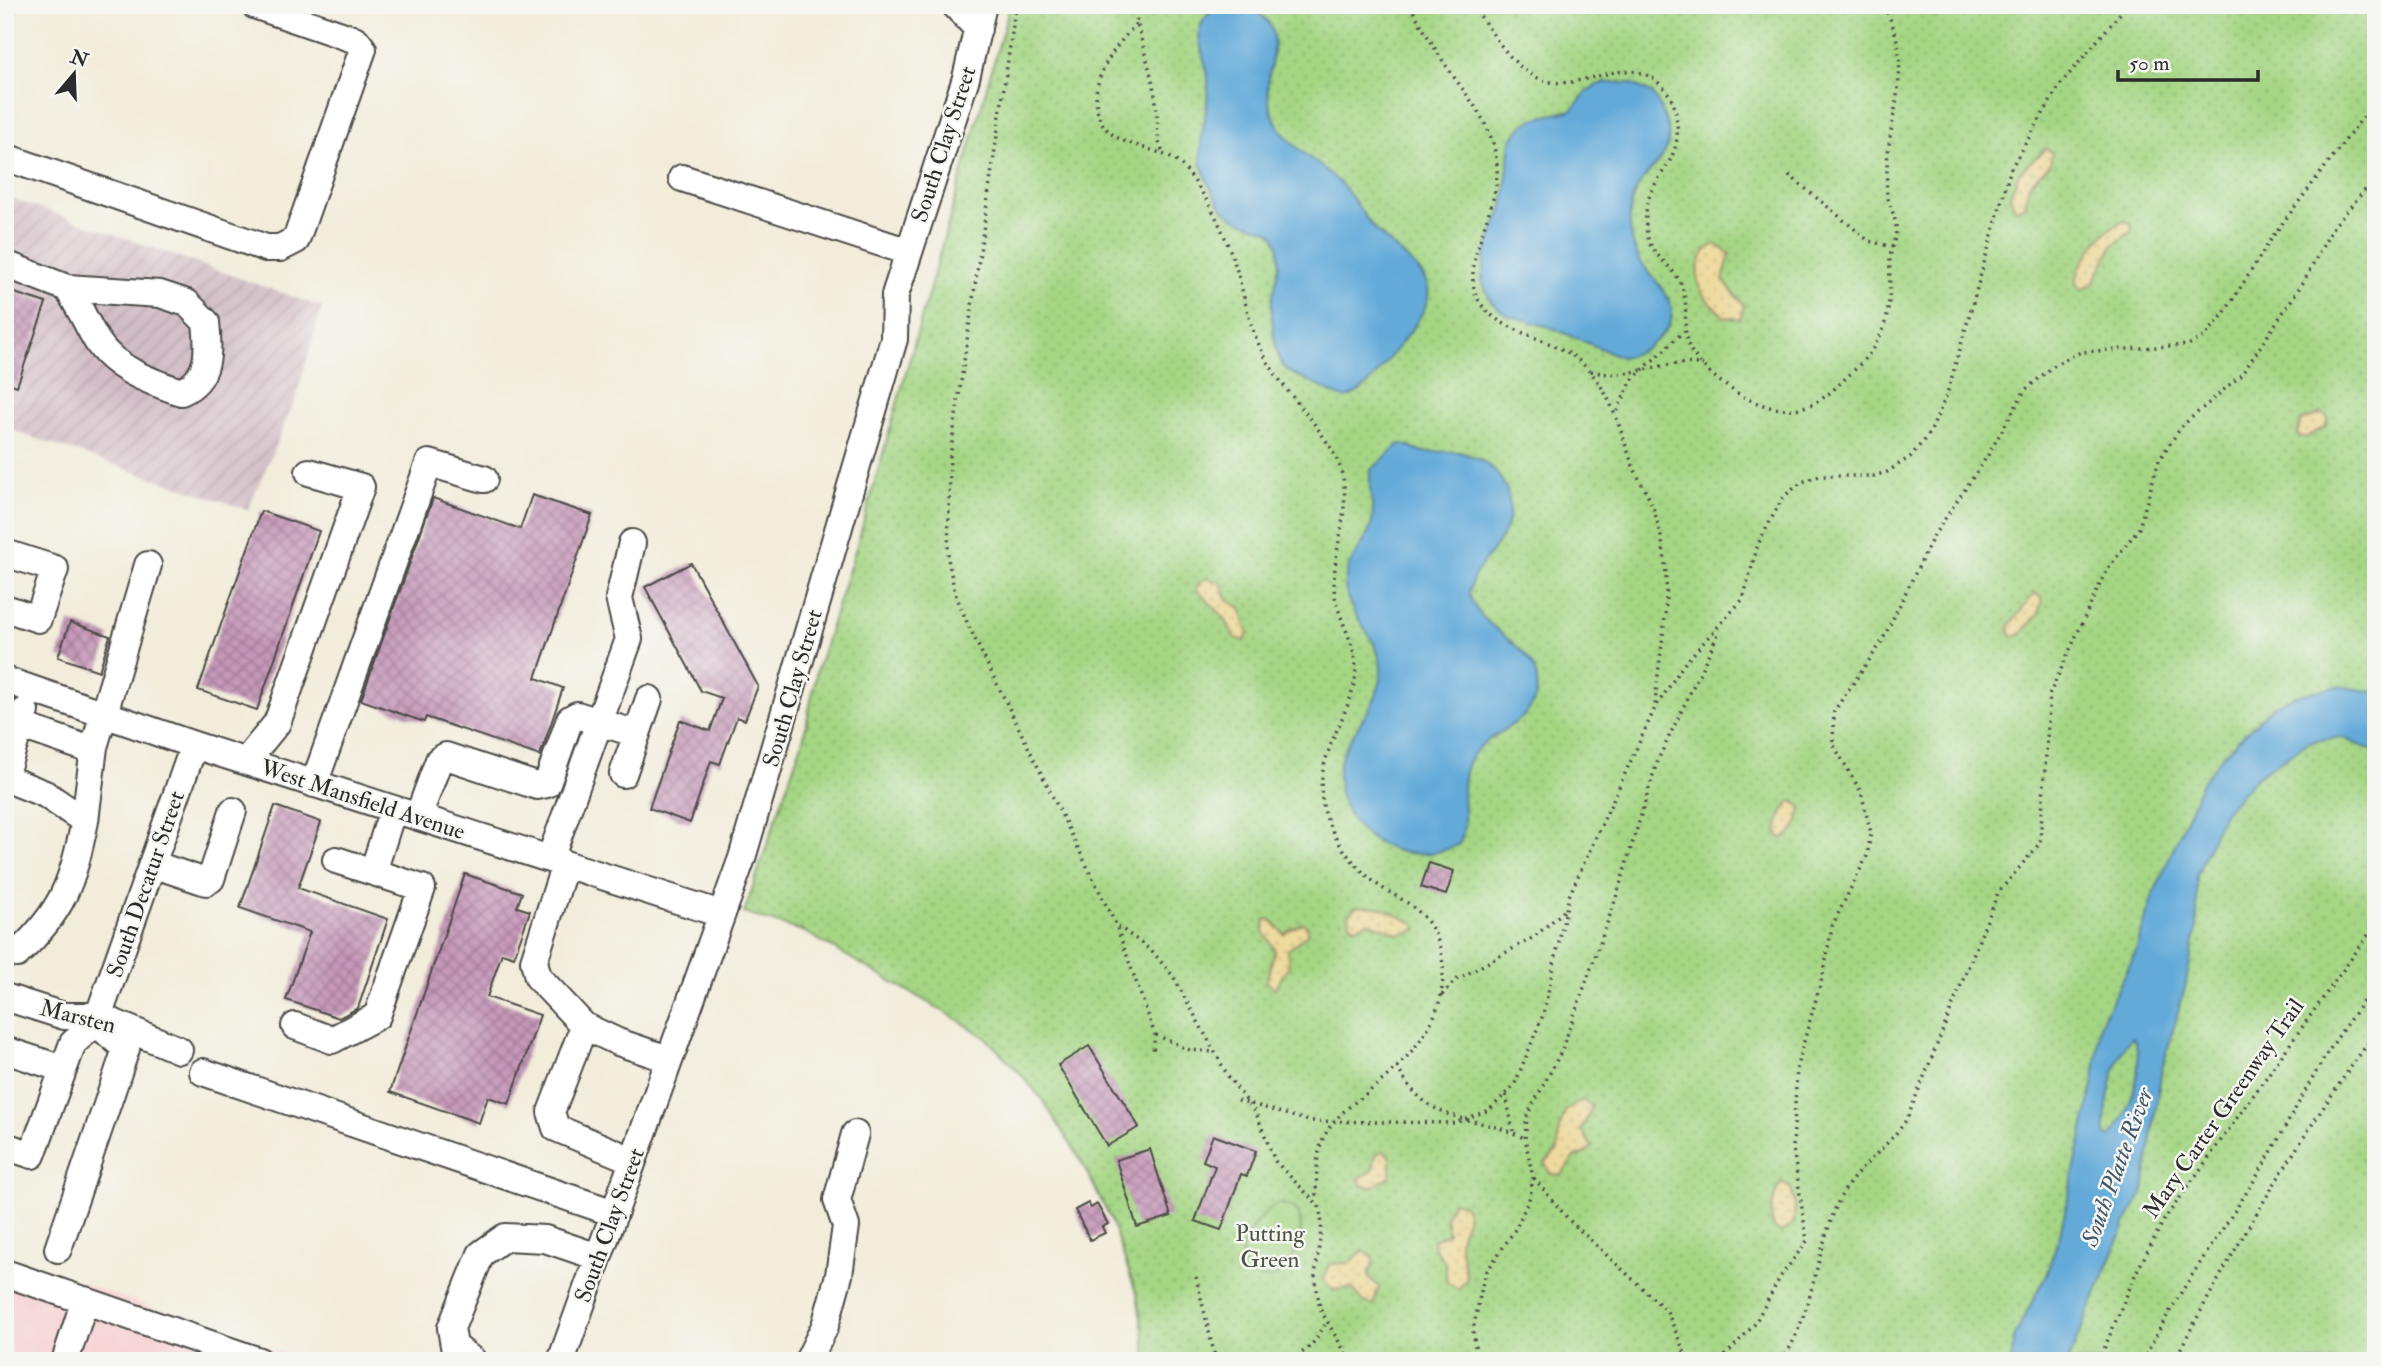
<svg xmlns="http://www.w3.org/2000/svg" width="2381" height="1366" font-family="'IM FELL Double Pica',serif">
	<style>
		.built { fill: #f7cfd1 }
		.industrial { fill: url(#industrial-furrows) }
		.grass { fill: url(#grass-dots); stroke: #688058; stroke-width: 2 }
		.sand { fill: url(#sand-dots); stroke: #8c8264; stroke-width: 2 }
		.park { fill: #a5d684; stroke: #688058; stroke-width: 2 }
		.water { fill: #63aad9; stroke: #476a82; stroke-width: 2; fill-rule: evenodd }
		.building { fill: url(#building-cross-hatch) }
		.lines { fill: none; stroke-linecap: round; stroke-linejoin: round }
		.minor-casing { stroke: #494845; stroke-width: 30 }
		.path { stroke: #494845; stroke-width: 3.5; stroke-dasharray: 2 5; stroke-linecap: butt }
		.minor { stroke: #fff; stroke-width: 26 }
		.labels { text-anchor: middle; stroke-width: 5; stroke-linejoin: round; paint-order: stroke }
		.street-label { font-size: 23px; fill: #2b2b2b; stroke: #f6f6f2 }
		.park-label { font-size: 23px; fill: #4a5641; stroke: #f6f6f2 }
		.water-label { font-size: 24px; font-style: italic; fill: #3f5768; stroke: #f6f6f2 }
	</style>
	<defs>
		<pattern id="industrial-furrows" width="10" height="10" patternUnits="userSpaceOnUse" patternTransform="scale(1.75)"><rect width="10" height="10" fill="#d2bdc6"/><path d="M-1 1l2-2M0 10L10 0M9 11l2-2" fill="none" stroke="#b4a3aa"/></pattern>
		<pattern id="grass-dots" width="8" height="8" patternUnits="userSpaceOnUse" patternTransform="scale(1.75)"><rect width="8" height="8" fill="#a5d684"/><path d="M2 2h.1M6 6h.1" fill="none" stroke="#8eb872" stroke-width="1.8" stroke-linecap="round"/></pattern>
		<pattern id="sand-dots" width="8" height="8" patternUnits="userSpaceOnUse" patternTransform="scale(1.75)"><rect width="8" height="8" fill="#eeda9e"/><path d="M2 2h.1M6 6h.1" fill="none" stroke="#cb8" stroke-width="1.8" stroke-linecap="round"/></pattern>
		<pattern id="building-cross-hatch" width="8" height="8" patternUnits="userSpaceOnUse" patternTransform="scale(1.75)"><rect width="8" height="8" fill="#c698b9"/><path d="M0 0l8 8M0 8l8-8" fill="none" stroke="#a17c97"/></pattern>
	</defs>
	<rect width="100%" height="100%" fill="#f6f6f2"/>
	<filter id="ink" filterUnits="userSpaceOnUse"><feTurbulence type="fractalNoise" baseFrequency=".0143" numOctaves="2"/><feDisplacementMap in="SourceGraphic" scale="14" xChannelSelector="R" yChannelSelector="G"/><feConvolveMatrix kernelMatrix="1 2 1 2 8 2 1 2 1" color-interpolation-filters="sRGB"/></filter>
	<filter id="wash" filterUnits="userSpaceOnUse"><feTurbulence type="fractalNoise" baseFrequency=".00686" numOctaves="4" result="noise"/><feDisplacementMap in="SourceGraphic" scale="28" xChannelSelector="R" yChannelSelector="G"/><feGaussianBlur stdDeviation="1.57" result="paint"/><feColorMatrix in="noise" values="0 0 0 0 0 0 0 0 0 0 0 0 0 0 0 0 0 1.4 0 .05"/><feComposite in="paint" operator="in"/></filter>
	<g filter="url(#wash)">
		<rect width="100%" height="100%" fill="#f2ecda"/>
		<path class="built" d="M5,1257l301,104h-301z"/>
		<path class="industrial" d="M5,196l317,111 -25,88 -49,115 -243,-82z"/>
		<path class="grass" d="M1010,5h1366v1356h-1228l-11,-66 -27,-77 -30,-59 -38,-60 -22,-26 -34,-35 -31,-20 -150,-86 -61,-19 60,-177 13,-66 42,-132z"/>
		<path class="sand" d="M2046,148l6,5 -2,11 -21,20 -4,22 -10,3 -5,-13 9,-23z
			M2122,221l9,2 1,8 -19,14 -21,41 -12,3 -4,-7c3,-21 27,-52 46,-61z
			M1716,244l14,10 -7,26 21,26 -4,13 -16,-2c-6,-8 -14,-13 -19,-20 -13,-17 -8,-45 11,-53z
			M2322,413l6,5 -3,9 -20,11 -8,-3 4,-14z
			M1206,578l15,5 7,17 13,8 7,24 -3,9 -11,-4 -9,-19 -28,-28 1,-6z
			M2035,593l7,6 -4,16 -19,21h-8l-2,-10z
			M1793,801l8,7c-2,12 -6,26 -19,31l-5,-6c2,-11 5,-27 16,-32z
			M1362,906l21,2 32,16 2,6 -18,4 -30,-12 -14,5 -5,-4 -1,-9 6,-7z
			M1265,919l6,1 13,14 18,-11 6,4 -1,7 -20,17 2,14 -14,23 -9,-6 9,-32 -11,-18z
			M1583,1100l9,7 -11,23 11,17 -8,7 -10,3 -13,18 -11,-1 -5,-11 13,-14 1,-20 7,-19z
			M1383,1150l7,7v19l-19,12 -9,-2 -4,-8 14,-7 4,-16z
			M1781,1183l10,5 4,18 -2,18 -11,9 -9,-5c-4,-14 0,-33 8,-45z
			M1454,1201l10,4 4,11 -9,25 8,38 -9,10 -11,-6 -2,-21 -11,-15 -1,-7 15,-7 -3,-16z
			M1363,1251l9,5 1,8 -5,12 11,11 -6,18 -9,-3 -12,-14 -19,2 -10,-10 6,-16 20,-1z"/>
		<path class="park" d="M1277,1204c43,-3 20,69 -9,74 -7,1 -15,-2 -20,-7 -19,-19 11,-57 29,-67z"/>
		<path class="water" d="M1247,7c40,16 24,46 21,77 -1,14 3,29 10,41 14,24 42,38 62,58 14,14 22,32 35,46 48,50 80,49 23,118 -14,17 -30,45 -52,51 -12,-2 -19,-8 -29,-13 -11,-6 -24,-8 -33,-18 -10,-12 -14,-56 -11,-72 4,-19 11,-39 2,-58 -6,-14 -40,-8 -56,-34 -35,-57 -9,-69 -11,-124 -2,-26 -21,-48 4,-68z
			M1630,83l22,10c47,75 -21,65 -22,123 -1,15 3,33 11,46 18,26 52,49 13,80 -10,8 -20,14 -33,15l-71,-30 -43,-12 -15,-12 -10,-21 3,-26 19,-53 7,-63 13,-15 9,-6 39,-9c20,-26 22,-29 58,-27z
			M1400,444c10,0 15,7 25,8 11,1 22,-2 33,0 39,8 63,42 46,80 -10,23 -31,35 -35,60 8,41 73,51 68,97 -4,39 -52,41 -68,72 -14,27 3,62 -10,83 -53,28 -120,-7 -121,-68 0,-39 45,-66 43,-107 -1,-30 -29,-49 -35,-77 -6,-29 20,-44 26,-69 4,-17 -6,-37 -1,-53z
			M2338,686l38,6v60l-36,-15 -31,5 -53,35 -31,35 -10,19 -18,44v52l-12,60 -24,86 -17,117 -19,35 -57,136h-57l4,-26 31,-60 14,-41 34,-153 6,-56 35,-71 17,-56 50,-116 23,-29 49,-48 21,-9zM2133,1037c14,30 -4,77 -23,101l-5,-4c-1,-23 9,-83 28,-97z"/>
		<g id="blocks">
			<path class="building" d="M5,290l41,13 -29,83 -12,-4z
				M532,495l60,20 -56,163 27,10 -23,68 -114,-39 -2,5 -63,-22 72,-202 87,31z
				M261,511l58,20 -62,179 -59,-20z
				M691,563l67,123 -13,34 -8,-3 -17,47 -9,-3 -21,62 -41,-15 31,-88 30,11 12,-33 -21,-7 -56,-104z
				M70,622l40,14 -11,35 -41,-14z
				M275,806l46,16 -23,66 90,31 -30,89 -19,10 -53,-18 24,-68 -70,-24z
				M1429,863l25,8 -8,24 -25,-8z
				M465,874l57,19 -5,14 13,4 -16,46 -12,-4 -15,44 53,18 -31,89 -21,-7 -9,26 -89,-31z
				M1089,1046l50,81 -32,19 -49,-81z
				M1213,1135l43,16 -9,25 -6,-2 -20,56 -26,-9 20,-55 -12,-5z
				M1150,1149l21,67 -34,11 -21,-67z
				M1088,1203l3,5 6,-4 11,20 -6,3 3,6 -15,7 -15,-30z"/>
		</g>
	</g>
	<g filter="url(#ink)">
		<use href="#blocks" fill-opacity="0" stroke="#494845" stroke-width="2"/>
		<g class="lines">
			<g class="minor-casing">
				<path id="minor" d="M955,5l23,24
					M5,157l261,91h14l16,-8 67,-191 -7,-9 -102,-35
					M682,178l227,74
					M5,264l62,24 93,6 27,9 19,19c3,27 5,57 -25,70 -29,-10 -67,-23 -84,-51 -11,-18 -18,-36 -30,-53
					M5,553l50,16 -17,50 -33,-11
					M5,680l189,65 527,169
					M5,720l83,29 6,-2 54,-182
					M246,761l31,-38 84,-236 -52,-15
					M5,773l20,-62
					M623,774l26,-75
					M5,778l40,16 40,27 9,-74
					M314,784l115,-321 55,16
					M418,817l21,-57 7,-4 91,30 10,-2 23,-65 7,-4 60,19
					M550,859l79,-220 -10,-41 13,-55
					M336,860l37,12
					M152,864l54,18 5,-3 22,-68
					M565,864l-31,97 4,16 46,49 34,16 50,17
					M5,952l12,2c47,-44 55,-71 68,-133
					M5,997l59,19h34l81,34
					M295,1026l37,14 45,-24 45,-128 -49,-16 20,-63
					M584,1026l-33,86 5,16 76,32
					M5,1050l58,19
					M203,1072l411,141
					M5,1146l27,9 41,-112 23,-20 98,-278
					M58,1249l68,-200 -30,-26
					M5,1273l254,88
					M65,1361l20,-61
					M473,1361l-19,-15 -3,-18 30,-74 24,-17 40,2 53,18
					M561,1361l181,-503 152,-519 1,-44 71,-217 17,-73
					M808,1361l17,-35 14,-51 7,-49 -9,-26 18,-66"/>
			</g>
			<path class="path" d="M1016,5l-66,452 -2,102 7,34 14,34 147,298 39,110 -2,17
				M1134,5c5,37 21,71 23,109 1,13 -1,26 6,38
				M1410,5c13,24 26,46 41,68 22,31 43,54 46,93 3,42 -35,92 -21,129 15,36 68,40 97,61 34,25 43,61 56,99 7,22 21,40 27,62 21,72 4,119 -1,189
				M1472,5c19,24 37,60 66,73 44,21 94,-38 132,18 5,8 6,17 7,27 4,45 -29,52 -31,91 -3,48 26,41 37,76 7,22 -4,43 10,64 23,31 75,66 114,52 16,-5 28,-18 40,-29 15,-14 29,-29 36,-48 9,-24 6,-47 7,-71 1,-11 7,-21 6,-32 -1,-11 -7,-21 -9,-32 -1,-9 0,-19 0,-28 3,-59 29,-104 -4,-161
				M1136,24c-22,24 -49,57 -37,92 12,36 63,26 86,53 24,29 42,68 53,105 7,26 12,55 25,79 20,40 56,68 75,109 17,39 -5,84 -4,124 1,33 27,60 21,94 -8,41 -39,76 -33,119 4,33 30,66 56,86 11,8 24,13 35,22 28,22 34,54 28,88 -9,41 -42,73 -74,98 -17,13 -34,25 -43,44 -9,17 -7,43 -8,62
				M1789,175l80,66 24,6
				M1591,371c39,11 73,-14 112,-6
				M1617,411l15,-31 52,-49
				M1118,926l34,25 21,25 56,102 27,35 19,48 44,45 3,18 -7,52 5,33 30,52
				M1442,995l14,-15 78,-43 30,-26
				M1156,1035l34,15 23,2
				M1397,1067c33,62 76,45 127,71
				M1506,1095l7,36
				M1238,1100l71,21 146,2 34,-13 25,-24 29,-71 26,-119 86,-188 29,-44 59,-65 15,-55 25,-47 19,-15 17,-6h55l13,-4 23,-15 20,-24 17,-39 64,-226 49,-83 67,-80
				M1534,1178l35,42 98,91 21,50
				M1196,1277l20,84
				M1291,1361l20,-15 14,-21
				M1477,1361l-4,-31 10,-48 4,-11 29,-43 14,-31 3,-19 -8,-40 2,-22 34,-64 55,-154 41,-136 63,-132
				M1720,1361l34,-36 27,-49 26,-35 -14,-93 4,-82 27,-95 8,-45 35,-70 4,-23 -10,-41 -28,-48 1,-33 47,-68 53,-108 54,-80 37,-65 31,-26 25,-12 107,-7 17,-9 18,-21 52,-82 101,-133
				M1782,1361c32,-49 33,-108 57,-161 16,-32 48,-51 68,-81l91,-226 42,-50 10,-150 56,-122 33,-43 20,-68 23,-34 60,-52 62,-93 29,-54 43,-50
				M2099,1361l37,-88 28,-53 212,-296
				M2143,1361c33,-69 81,-130 120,-195 36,-61 66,-126 113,-180
				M2174,1361c60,-114 126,-225 202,-329"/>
			<use href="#minor" class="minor"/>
		</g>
	</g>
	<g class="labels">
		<g class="street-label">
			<text transform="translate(943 144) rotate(-72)" y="8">South Clay Street</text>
			<text transform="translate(792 688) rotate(-74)" y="8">South Clay Street</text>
			<text transform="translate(363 799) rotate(18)" y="8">West Mansfield Avenue</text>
			<text transform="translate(145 884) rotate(-71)" y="8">South Decatur Street</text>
			<text transform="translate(78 1016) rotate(14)" y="8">Marsten</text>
			<text transform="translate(2223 1108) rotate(-55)" y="8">Mary Carter Greenway Trail</text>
			<text transform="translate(609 1225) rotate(-70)" y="8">South Clay Street</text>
		</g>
		<g class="park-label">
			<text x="1270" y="1241">Putting<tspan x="1270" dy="26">Green</tspan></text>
		</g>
		<g class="water-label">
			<text transform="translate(2117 1167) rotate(-70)" y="8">South Platte River</text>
		</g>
	</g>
	<rect width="2381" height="1366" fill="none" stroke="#f6f6f2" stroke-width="28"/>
	<g transform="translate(74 74) rotate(19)" stroke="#f6f6f2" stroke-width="5" paint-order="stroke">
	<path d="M0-5L12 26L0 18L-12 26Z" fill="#2b2b2b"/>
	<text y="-10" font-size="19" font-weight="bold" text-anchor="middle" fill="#2b2b2b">N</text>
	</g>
	<path d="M2118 70v10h140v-10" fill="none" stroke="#2b2b2b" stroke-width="3.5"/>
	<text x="2129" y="70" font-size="21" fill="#2b2b2b" stroke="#f6f6f2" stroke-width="5" paint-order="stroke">50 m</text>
</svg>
